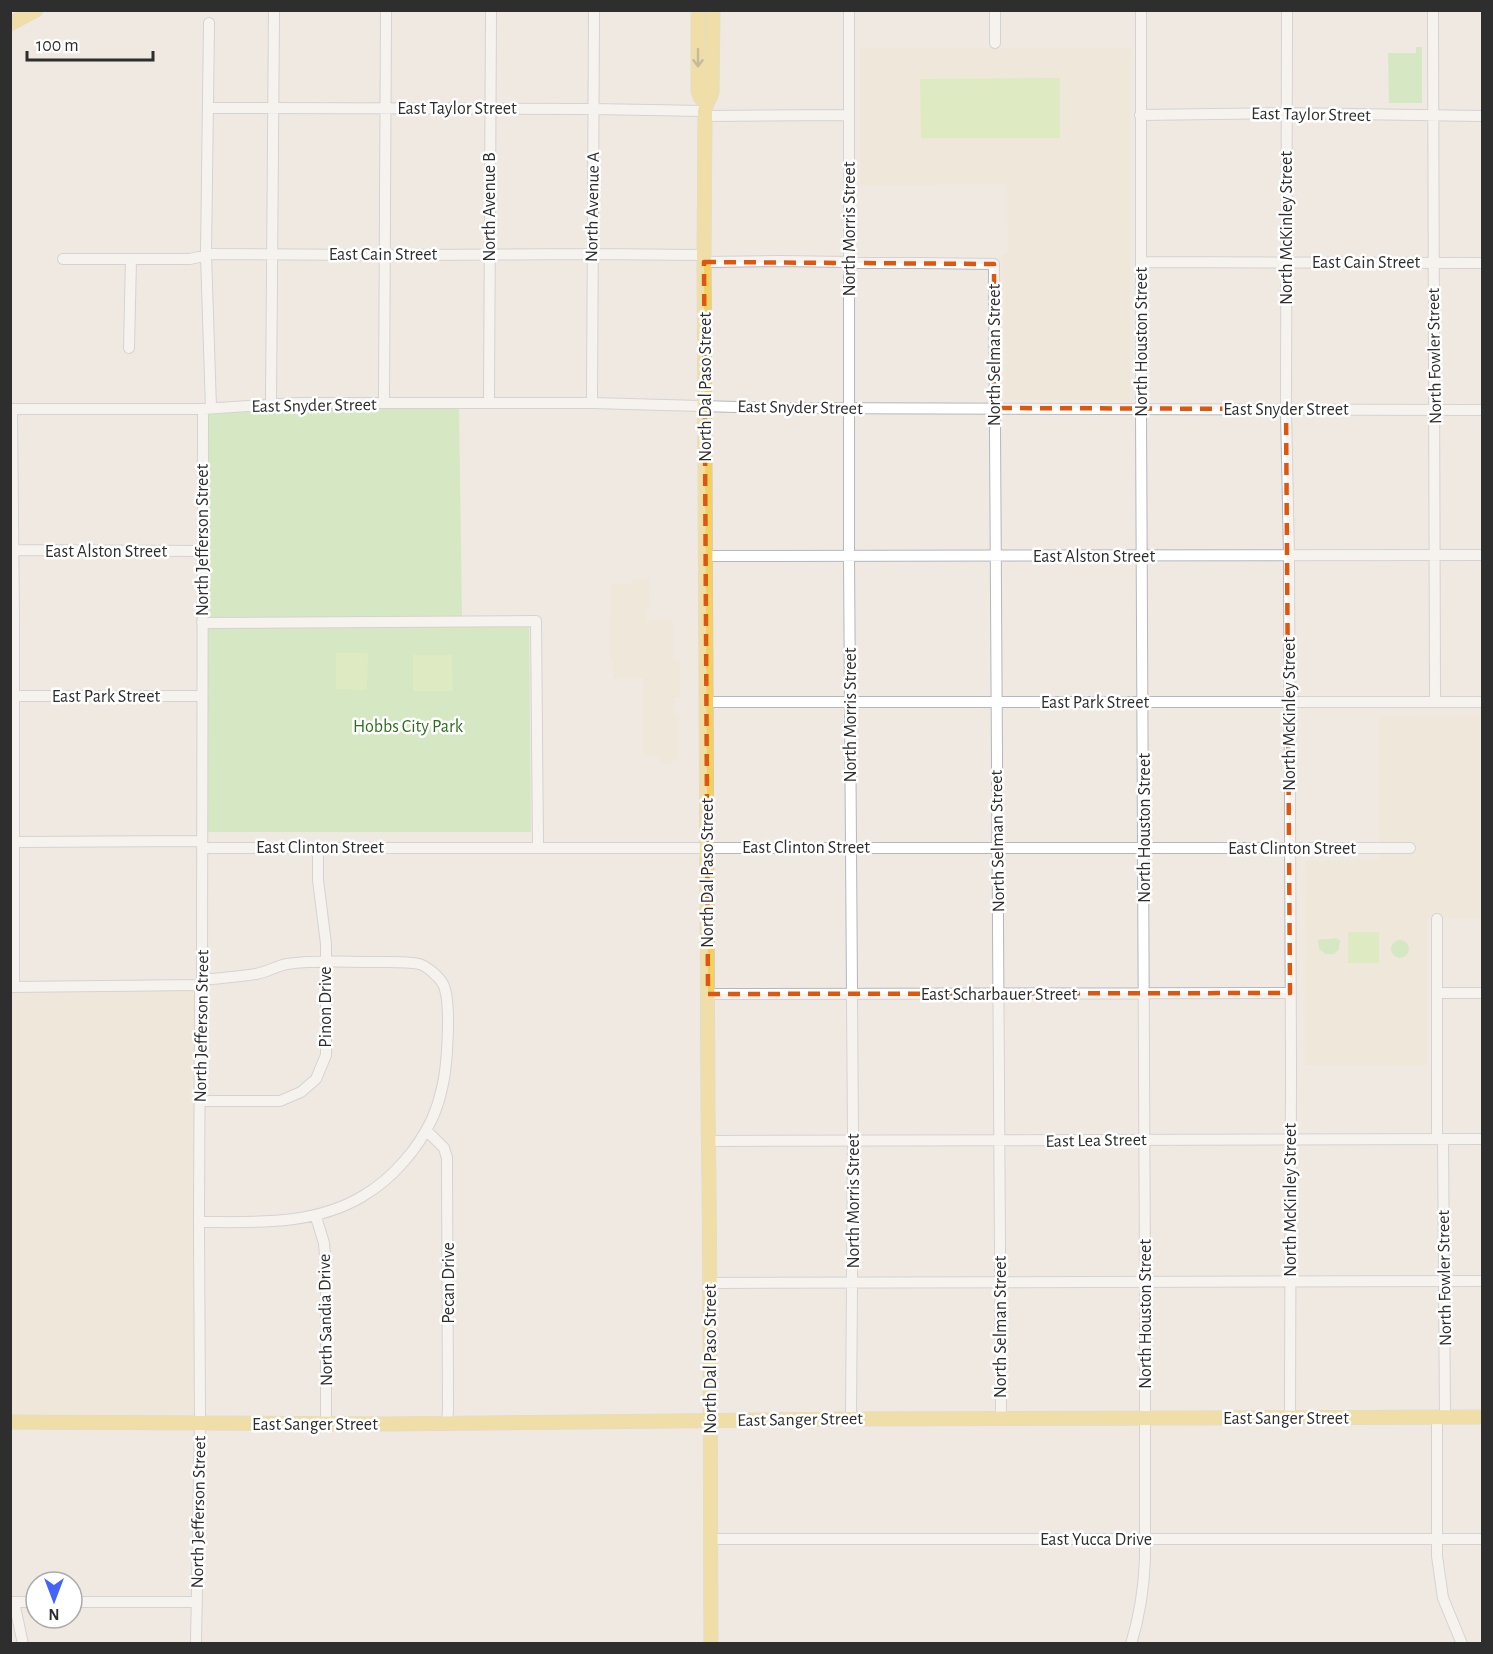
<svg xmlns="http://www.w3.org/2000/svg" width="1493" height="1654" font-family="'Alegreya Sans',sans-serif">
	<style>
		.education { fill: #f0e6d1 }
		.green { fill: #b6e59e }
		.pitch { fill: #c9ec9a }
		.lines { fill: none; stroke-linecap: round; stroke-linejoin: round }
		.minor-casing { stroke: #b4b7c1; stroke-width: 12 }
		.major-casing { stroke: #c9c9c9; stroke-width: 15 }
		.minor { stroke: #fff; stroke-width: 10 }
		.major { stroke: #f2d163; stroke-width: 14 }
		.oneway { stroke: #908048 }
		.marked { fill: none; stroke: #df570e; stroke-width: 4.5; stroke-dasharray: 12 8; stroke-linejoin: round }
		.labels { text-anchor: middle; stroke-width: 5; stroke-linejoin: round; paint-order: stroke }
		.street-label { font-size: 18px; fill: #2e2e2e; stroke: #fff }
		.park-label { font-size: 18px; fill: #2c6e1b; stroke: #fff }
	</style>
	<rect width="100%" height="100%" fill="#efe9e1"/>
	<path class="education" d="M860,48h271l-1,353 -125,-1 -3,-145 6,-3 -1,-68 -147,2z
		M632,579h18l-1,29h-3l1,12h26v39l7,1v37l-6,1v16l5,1v45h-6v4h-13v-8h-17v-78h-30v-17h-3l1,-77h21z
		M1482,715v204l-55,-1v148l-121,-1 -1,-204 74,-2v-143z
		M200,985v438l-189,-1v-436z"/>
	<path class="green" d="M1416,47h6v56h-33l-1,-50h28z
		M305,407l154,2 3,208 67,7 2,208h-324l-5,-200 12,-6 -8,-1 -2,-213z
		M1336,938l4,2 -1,9 -5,5h-9l-6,-5 -1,-9c5,-2 12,0 18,-2z
		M1391 949a9 9 0 1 1 18 0a9 9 0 1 1-18 0Z"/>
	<path class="pitch" d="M1060,78v60h-139l-1,-59z
		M336,653h32l-1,37 -31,-1z
		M413,655h39l1,36h-40z
		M1348,932h31v31h-31z"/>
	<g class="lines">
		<g class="minor-casing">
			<path id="minor" d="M849,10v546l4,583 -2,280
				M1287,10l-1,399 3,146 2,510 -1,353
				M1433,10l2,692
				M209,23l-3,232 5,153
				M995,43v-33
				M209,108l384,1 112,2
				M1140,115l147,-2 195,3
				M705,116l144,-1
				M63,259h127l22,-5 173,1 207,-1 112,1
				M704,262l74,-1 216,3 7,1155
				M1141,262l341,1
				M129,348l2,-89
				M384,403l2,-393
				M489,403l2,-393
				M592,403l2,-393
				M271,404l3,-394
				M10,409h193l92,-6h297l182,5 708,2
				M12,409l2,214v364
				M10,550l192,1
				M705,556l777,-1
				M202,623l334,-2 2,226
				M10,696h192
				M707,702h775
				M10,842l192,-1
				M202,848h1208
				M1437,919v220
				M10,987l190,-2
				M1437,993h45
				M708,994l582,-1
				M200,1101h80l21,-9 15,-13 10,-24v-111l-8,-64v-33
				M426,1130l18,18 3,10 1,252 -1,14
				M1443,1139l2,278
				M709,1141l773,-2
				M316,1217l8,26 2,26v156
				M199,1222c56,0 114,4 164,-26 29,-17 55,-47 69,-77 4,-9 8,-21 10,-31 5,-20 10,-86 1,-104 -4,-7 -16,-18 -24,-20 -13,-3 -32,-2 -46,-2 -28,0 -58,-2 -86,2 -11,2 -20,8 -31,10 -17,3 -36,4 -54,6
				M711,1283l771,-2
				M1437,1417v139l6,42 19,46
				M710,1539h772
				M10,1602h26
				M14,1602l9,42
				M72,1602h124
				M196,1644l4,-221 -1,-201 1,-237 2,-5 1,-571
				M1131,1644c9,-29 13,-56 14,-86v-276l-4,-873v-399"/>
		</g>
		<g class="major-casing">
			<path id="major" d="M698,10v81l2,6 6,6
				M10,24l26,-14
				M10,1422l376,2 465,-5 631,-2
				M711,1644c-1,-178 0,-355 -3,-532l-4,-857 1,-144c1,-10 5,-10 7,-19l1,-82"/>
		</g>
		<use href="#minor" class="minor"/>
		<use href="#major" class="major"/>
	</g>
	<defs><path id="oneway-shaft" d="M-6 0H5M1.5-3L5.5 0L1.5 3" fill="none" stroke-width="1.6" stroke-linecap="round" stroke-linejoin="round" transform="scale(1.5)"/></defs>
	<use class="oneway" href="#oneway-shaft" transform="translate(698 58) rotate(90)"/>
	<path d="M0 0H1493V1654H0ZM704,262l290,2v144l292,1 4,584 -582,1z" fill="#efe9e1" fill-opacity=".55" fill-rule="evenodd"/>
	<path class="marked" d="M704,262l290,2v144l292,1 4,584 -582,1z"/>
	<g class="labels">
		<g class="street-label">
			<text x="457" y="114">East Taylor Street</text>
			<text transform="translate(1311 114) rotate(1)" y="6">East Taylor Street</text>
			<text transform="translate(489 207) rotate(-90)" y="6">North Avenue B</text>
			<text transform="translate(592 207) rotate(-89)" y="6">North Avenue A</text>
			<text transform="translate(1286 228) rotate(-90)" y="6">North McKinley Street</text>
			<text transform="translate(849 229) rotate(-90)" y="6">North Morris Street</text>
			<text x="383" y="260">East Cain Street</text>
			<text x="1366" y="268">East Cain Street</text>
			<text transform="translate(1141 342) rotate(-90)" y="6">North Houston Street</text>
			<text transform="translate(994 355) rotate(-90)" y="6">North Selman Street</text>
			<text transform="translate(1434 356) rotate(-91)" y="6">North Fowler Street</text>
			<text transform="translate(705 387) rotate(-90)" y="6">North Dal Paso Street</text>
			<text transform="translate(314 405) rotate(-1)" y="6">East Snyder Street</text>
			<text transform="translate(800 407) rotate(1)" y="6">East Snyder Street</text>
			<text x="1286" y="415">East Snyder Street</text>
			<text transform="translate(202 540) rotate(-90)" y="6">North Jefferson Street</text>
			<text x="106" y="557">East Alston Street</text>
			<text x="1094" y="562">East Alston Street</text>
			<text x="106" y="702">East Park Street</text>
			<text x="1095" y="708">East Park Street</text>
			<text transform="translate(1289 714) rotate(-90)" y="6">North McKinley Street</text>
			<text transform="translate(850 715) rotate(-90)" y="6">North Morris Street</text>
			<text transform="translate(1144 828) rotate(-90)" y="6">North Houston Street</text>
			<text transform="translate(997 841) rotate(-91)" y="6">North Selman Street</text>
			<text x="320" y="853">East Clinton Street</text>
			<text x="806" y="853">East Clinton Street</text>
			<text x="1292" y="854">East Clinton Street</text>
			<text transform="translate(707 873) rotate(-90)" y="6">North Dal Paso Street</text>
			<text x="999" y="1000">East Scharbauer Street</text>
			<text transform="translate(325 1007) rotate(-90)" y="6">Pinon Drive</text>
			<text transform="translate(201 1026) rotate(-89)" y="6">North Jefferson Street</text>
			<text transform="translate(1096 1140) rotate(-1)" y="6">East Lea Street</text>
			<text transform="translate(1290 1200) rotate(-90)" y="6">North McKinley Street</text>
			<text transform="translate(853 1201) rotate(-90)" y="6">North Morris Street</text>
			<text transform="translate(1444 1278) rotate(-91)" y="6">North Fowler Street</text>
			<text transform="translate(448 1283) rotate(-90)" y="6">Pecan Drive</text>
			<text transform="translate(1145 1314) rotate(-90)" y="6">North Houston Street</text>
			<text transform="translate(325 1320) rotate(-91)" y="6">North Sandia Drive</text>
			<text transform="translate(1000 1327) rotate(-90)" y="6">North Selman Street</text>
			<text transform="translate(710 1359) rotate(-90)" y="6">North Dal Paso Street</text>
			<text x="1286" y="1424">East Sanger Street</text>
			<text transform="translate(800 1419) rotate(-1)" y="6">East Sanger Street</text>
			<text x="315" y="1430">East Sanger Street</text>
			<text transform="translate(198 1512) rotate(-89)" y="6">North Jefferson Street</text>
			<text x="1096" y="1545">East Yucca Drive</text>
		</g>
		<g class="park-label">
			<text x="408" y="732">Hobbs City Park</text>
		</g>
	</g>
	<rect width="1493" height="1654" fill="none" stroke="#2e2e2e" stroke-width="24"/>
	<g transform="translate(54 1600) rotate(180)"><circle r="28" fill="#ffffff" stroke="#ababab" stroke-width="1.5"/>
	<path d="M0-4.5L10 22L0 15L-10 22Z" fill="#4264fb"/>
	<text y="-9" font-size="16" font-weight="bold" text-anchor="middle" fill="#2e2e2e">N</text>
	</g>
	<path d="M27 51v9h126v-9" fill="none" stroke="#2e2e2e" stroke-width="3"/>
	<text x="36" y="51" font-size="18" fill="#2e2e2e" stroke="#ffffff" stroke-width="4.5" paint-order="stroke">100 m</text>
</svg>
